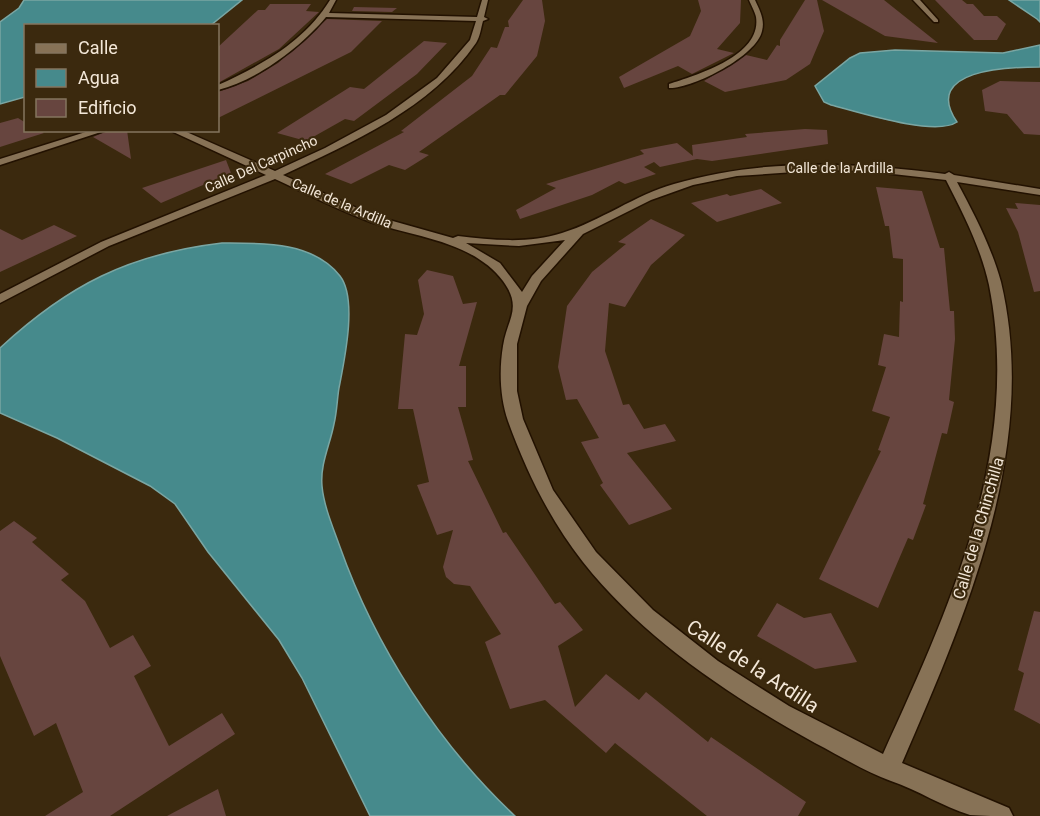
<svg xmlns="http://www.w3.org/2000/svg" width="1040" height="816" font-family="Roboto,sans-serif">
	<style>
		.water { fill: #468a8c; stroke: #7aa6a3; stroke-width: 1.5 }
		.building { fill: #67453f }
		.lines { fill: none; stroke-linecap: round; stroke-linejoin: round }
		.minor-casing { stroke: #210; stroke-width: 3 }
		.minor { fill: #877256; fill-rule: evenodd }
		.labels { text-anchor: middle; stroke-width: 4.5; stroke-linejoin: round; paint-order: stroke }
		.far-street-label { font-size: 14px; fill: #f3e7d8; stroke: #3b290e }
		.street-label { font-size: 16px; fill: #f3e7d8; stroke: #3b290e }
		.near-street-label { font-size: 20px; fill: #f3e7d8; stroke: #3b290e }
	</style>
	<rect width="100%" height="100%" fill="#3b290e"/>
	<path class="water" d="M24,0h218l-31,25 -185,1 -1,71 -25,7v-82l19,-14z
		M1009,0h31v22l-3,-3z
		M1040,45v22c-31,0 -119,2 -83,55 -22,15 -99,-10 -126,-17l-7,-3 -9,-16 35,-28 10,-5 35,-3 108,3z
		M222,243c39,0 91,-2 118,33 18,23 4,86 -1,112 -2,12 -2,24 -5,36 -4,21 -14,40 -12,62 2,21 11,41 18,61 35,99 98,197 175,269h-145l-68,-138 -23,-38 -71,-88 -33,-48 -25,-18 -93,-48 -57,-25v-65c68,-63 129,-94 222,-105z"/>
	<path class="building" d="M523,0h19l3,21 -8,35 -32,39h-5l-81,57 10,3 -24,15 -16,-5 -38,19 -26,-10 79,-42 -3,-1 71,-55 19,-29 6,1 8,-21h4l-1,-6z
		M698,0h43l-1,23 -23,26 17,4 -42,21 -14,-8 -54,22 -5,-11 71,-41 11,-25z
		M805,0h12l7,31 -14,33 -24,16 -61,12 -21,-11 42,-26 21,5 10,-15 3,1v-6z
		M822,0h62l54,43 -53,-7z
		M935,0h27l5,4h6l11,12h13l9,8 -9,16h-23z
		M270,4h41l-5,7 13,1 -40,37 -61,34v-36l40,-37h7z
		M354,7l43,1 -5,4 -40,-1z
		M327,19l55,2 -31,31 -133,66v-26l30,-11 30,-18z
		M424,41l23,2 -30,31 -63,47 -9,-2 -39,22 -29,-8 73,-46 14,2z
		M1000,81l40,1v53l-16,-1 -17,-20 -22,-3 -3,-21z
		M18,118l8,5v7h13l5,3 -44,14v-24z
		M805,129l22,1 1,14 -116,17 -15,-2 -37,8 -6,-5 -10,5 12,7 -31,10 -6,-3 -27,14 -72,24 -4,-9 40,-22 -10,-4 98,-30 -4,-4 37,-7 16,13 -1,-11 55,-8 -2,-3z
		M109,130h18l4,29 -38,-22z
		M226,160l5,13 -70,30 -19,-15z
		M876,187l46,4 18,57h4l6,63h4l1,28 -6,61 5,2 -7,32 -5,-1 -19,71 3,1 -13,35 -5,-2 -30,70 -59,-29 62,-128 -3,-1 12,-33 -18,-6 14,-44 -8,-2 6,-31 15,3 1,-36 3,1v-43l-10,-1 -4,-32h-4z
		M761,189l21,14 -65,19 -26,-19 36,-9 3,2z
		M1015,203l25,2v86l-6,1 -16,-60 -12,-24 12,1z
		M651,219l34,16 -34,30 -26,42 -16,-4 -4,48 18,54 6,-1 15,25 21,-5 11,17 -49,12 45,56 -43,16 -29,-40 3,-2 -22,-41 18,-4 -22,-39 -11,1 -8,-33 9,-61 25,-34 34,-28 -8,-2z
		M54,225l23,11 -77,36v-43l22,11z
		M427,270l26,6 10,28 14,-2 -18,64h7v41h-8l15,53 -5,1 35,72 3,-1 49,72 5,-2 23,28 -25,16 17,61 31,-33 33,26 7,-8 62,50 3,-5 95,65 -8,14h-91l-92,-73 -9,10 -61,-53 -35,9 -25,-67 16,-8 -31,-48 -16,-2 -8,-7 -3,-10 10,-37 -16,5 -20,-50 12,-3 -16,-73h-15l7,-75 12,1 7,-21 -6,-34z
		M14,521l23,17 -5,4 37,32 -8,6 24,21 25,47 23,-13 18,31 -17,10 35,70 53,-33 13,21 -125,82h-65l38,-24 -27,-69 -22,13 -34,-80v-125z
		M777,603l27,15 27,-5 26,49 -42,7 -58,-33z
		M1034,611l6,1v112l-26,-14 10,-37 -6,-3z
		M218,789l8,27h-59z"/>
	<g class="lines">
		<g class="minor-casing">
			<path id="minor" d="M330,0h6l-7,13 148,4 5,-17h6l-4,17 4,2 -5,2c-2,7 -3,16 -7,22 -44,65 -125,100 -193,132l92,41 78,22 5,-2c34,4 71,8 104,-3 39,-12 73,-38 112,-49 88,-26 181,-22 271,-10l4,-2 5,3 86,14v6l-83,-13c17,32 34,64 44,100 39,164 -35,333 -99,481l107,45 4,8c-13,0 -31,0 -43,-1 -27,-8 -52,-25 -79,-34 -25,-9 -51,-25 -76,-38 -85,-47 -171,-104 -232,-181 -33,-42 -57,-91 -75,-141 -8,-23 -9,-51 -5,-75 4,-27 20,-38 0,-65 -31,-41 -91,-44 -135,-60 -32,-12 -63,-28 -93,-42l-166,67 -109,57v-9l101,-52 165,-67 -97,-45h13l93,41 50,-23 61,-33 51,-37 33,-38 6,-19 -150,-4c-25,30 -70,64 -108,73v-5c44,-20 86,-43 112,-85zM824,170l42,1 80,9c17,33 35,68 43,105 33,165 -39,322 -106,469l-94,-48 -71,-45 -65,-51 -57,-58 -43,-62 -30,-71 -6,-28v-47l10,-38 14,-25 42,-47 68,-34 42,-15 44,-9zM565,240l-33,36 -10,16 -22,-29 -34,-20 53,3z
				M749,0h6c5,11 10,20 7,31 -5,25 -70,58 -93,57v-4c27,-9 93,-28 87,-67 -1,-5 -5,-12 -7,-17z
				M913,0h7l18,20v2h-4z
				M92,130h15l-107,35v-6z"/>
		</g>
		<use href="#minor" class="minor"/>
	</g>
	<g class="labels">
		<g class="far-street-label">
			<text transform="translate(261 164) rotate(-24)" y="5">Calle Del Carpincho</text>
			<text x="840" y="173">Calle de la Ardilla</text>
			<text transform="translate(342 203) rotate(23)" y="5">Calle de la Ardilla</text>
		</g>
		<g class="street-label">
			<text transform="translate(978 528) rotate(-74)" y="6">Calle de la Chinchilla</text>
		</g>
		<g class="near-street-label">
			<text transform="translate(753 666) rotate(33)" y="7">Calle de la Ardilla</text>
		</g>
	</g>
	<rect x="24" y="24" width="195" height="108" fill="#3b290e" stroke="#85755f" stroke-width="1.5"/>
	<rect x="36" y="44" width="30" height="9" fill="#877256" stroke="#85755f" stroke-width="1.5"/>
	<text x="78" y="54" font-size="18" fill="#f3e7d8">Calle</text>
	<rect x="36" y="69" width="30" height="18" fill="#468a8c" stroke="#85755f" stroke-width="1.5"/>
	<text x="78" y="84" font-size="18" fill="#f3e7d8">Agua</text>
	<rect x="36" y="99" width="30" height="18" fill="#67453f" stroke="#85755f" stroke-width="1.5"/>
	<text x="78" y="114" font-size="18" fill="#f3e7d8">Edificio</text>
</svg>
